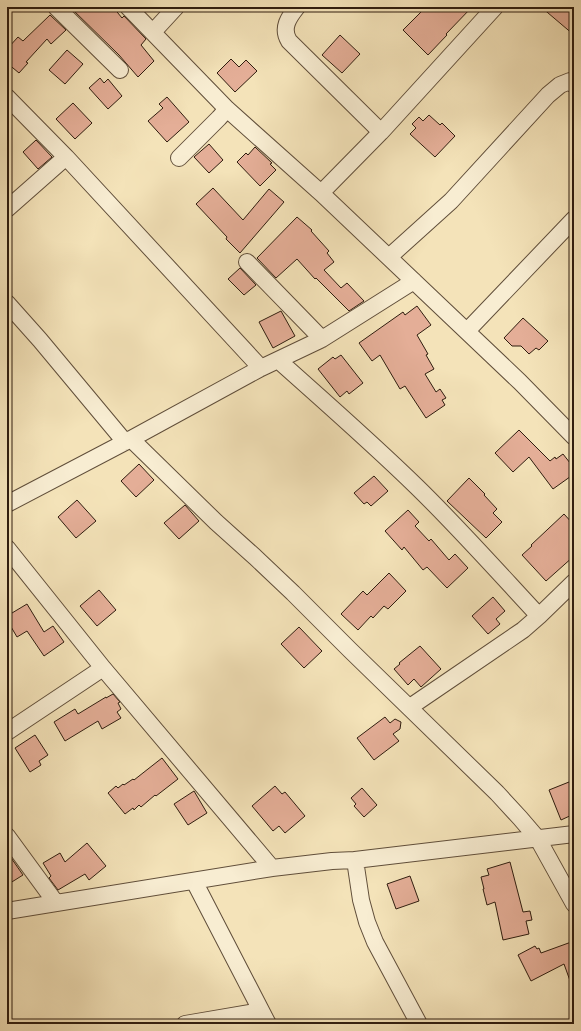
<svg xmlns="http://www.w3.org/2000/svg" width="581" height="1031" font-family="'Old Standard TT',serif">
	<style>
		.building { fill: #e4ae97; stroke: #2f1d0f }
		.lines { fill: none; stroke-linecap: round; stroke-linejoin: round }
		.minor-casing { stroke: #604e3a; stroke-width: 18 }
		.minor { stroke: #f8edd2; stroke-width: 16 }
	</style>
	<rect width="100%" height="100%" fill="#f4e3b9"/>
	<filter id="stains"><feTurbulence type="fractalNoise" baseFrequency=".005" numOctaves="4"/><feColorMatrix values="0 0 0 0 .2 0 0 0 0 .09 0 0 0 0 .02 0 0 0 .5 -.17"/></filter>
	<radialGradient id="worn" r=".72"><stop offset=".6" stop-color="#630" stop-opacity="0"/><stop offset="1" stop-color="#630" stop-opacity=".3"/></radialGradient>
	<path class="building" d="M70,7h43l9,11 2,-2 22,23 -5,6 13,16 -16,16 -19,-22z
		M426,7h46l-26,27 1,1 -19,20 -25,-25z
		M541,7h33v28z
		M50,15l16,15 -15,14 -4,-5 -21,23 2,1 -9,10 -12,-10v-14l11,-12 5,4z
		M340,35l20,19 -18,19 -20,-18z
		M67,50l16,14 -18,20 -16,-14z
		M231,59l8,8 7,-7 11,11 -22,21 -18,-19z
		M100,78l4,5 4,-4 14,17 -14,13 -19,-21z
		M167,97l22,25 -22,20 -19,-21 15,-13 -4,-4z
		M73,103l19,20 -17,16 -19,-20z
		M429,115l11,10 2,-2 13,13 -20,21 -25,-23 6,-6 -4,-4 7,-7 4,4z
		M36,140l16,17 -14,12 -15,-17z
		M209,144l14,16 -14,13 -15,-16z
		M255,147l17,16 -2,1 6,6 -16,16 -23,-24 9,-9 2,2z
		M213,188l30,32 26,-31 15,13 -44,51 -14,-14 1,-2 -31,-33z
		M297,217l15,13 -1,1 18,20 -2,2 7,9 -10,8 17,18 6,-5 17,18 -15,10 -33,-33 -1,1 -18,-20 -21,19 -19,-20z
		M240,268l16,17 -12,10 -16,-16z
		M417,306l14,19 -14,10 11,19 -2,1 8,14 -9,5 11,18 4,-3 6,9 -4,2 3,5 -19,13 -21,-32 -5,3 -20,-34 -8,6 -13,-18 44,-31 2,3z
		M281,311l14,25 -22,12 -14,-26z
		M523,318l25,23 -9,9 -3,-2 -7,6 -8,-8h-9l-8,-8z
		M341,355l22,28 -14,11 -2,-3 -7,6 -22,-28 15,-12 2,2z
		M519,430l31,31 5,-4 1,2 7,-5 11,14v6l-21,15 -24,-32 -16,15 -18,-19z
		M139,464l15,16 -18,17 -15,-16z
		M374,476l14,15 -17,15 -4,-4 -3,2 -10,-11z
		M469,478l16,16 -1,1 13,14 -4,4 9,9 -16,16 -39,-37z
		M77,500l19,21 -20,17 -18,-21z
		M185,505l14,16 -20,18 -15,-16z
		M408,510l11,12 -4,4 14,15 2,-2 18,21 6,-6 13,14 -21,20 -20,-21 -4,3 -19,-23 -2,3 -17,-19z
		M564,514l10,11v31l-28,25 -24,-26 10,-9 -1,-1z
		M389,573l17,18 -18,18 -4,-3 -11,12 -2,-2 -13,14 -17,-16 22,-23 4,4z
		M99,590l17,20 -19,16 -17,-20z
		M493,597l12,14 -9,8 4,5 -12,10 -16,-18z
		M27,604l17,28 9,-6 11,16 -20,14 -17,-25 -10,6 -10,-17v-4z
		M299,627l23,24 -18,17 -23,-24z
		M420,646l21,23 -20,18 -7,-8 -6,6 -14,-16 6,-5 -1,-1z
		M113,694l7,8 -2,1 3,6 -4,3 4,6 -19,11 -4,-8 -33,20 -11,-19 21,-13 3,5 28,-17v1z
		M385,717l5,6 5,-4 6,3 -1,7 -7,5 6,7 -25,19 -17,-22z
		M35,735l13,20 -9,6 2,4 -11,7 -15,-24z
		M162,758l16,21 -22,17 -1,-1 -14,12 -2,-2 -5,5 -1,-2 -8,6 -17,-21 8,-7 2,2 5,-4 1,1 9,-6 1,1z
		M574,780v34l-13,6 -12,-30z
		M275,786l7,8 3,-2 20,24 -20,17 -6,-7 -6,5 -21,-25z
		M362,788l15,17 -13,12 -10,-11 2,-2 -5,-6z
		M194,791l13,22 -19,12 -14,-21z
		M87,843l19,23 -17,14 -4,-6 -27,16 -9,-12 2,-2 -8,-13 17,-10 5,9z
		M7,852l16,23 -16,10z
		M510,862l13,50 7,-1 2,9 -6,1 3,13 -26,6 -8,-38 -8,3 -4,-16h1l-3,-12 8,-2 -2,-6z
		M410,876l9,25 -23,8 -9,-25z
		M574,941v48h-1l-9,-25 -33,17 -13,-26 17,-9 2,3 2,-1 2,5z"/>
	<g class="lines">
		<g class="minor-casing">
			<path id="minor" d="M56,7l64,63
				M128,7l99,102 94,84 199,189 54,55
				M297,7c-8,10 -16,21 -8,34l92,91
				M153,32l23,-25
				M7,97l59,60 195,211
				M179,158l40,-40 8,-9
				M321,193l60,-61 114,-125
				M7,209l59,-52
				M389,257l62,-56 97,-106 12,-10 10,-4 4,4
				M247,262l75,77
				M7,303l33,37 85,102
				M467,331l107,-112
				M278,360c47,42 94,83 139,127 42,41 82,86 122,129
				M131,439l85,83 39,35 38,36 57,57 147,143 23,25 18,21 36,65
				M7,504l124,-65 130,-71 61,-29 92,-58
				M7,548l96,120 169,200
				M410,707l113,-77 16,-14 35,-34
				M7,732l96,-64
				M7,836l49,67
				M355,860l6,40 6,22 8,20 44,82
				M194,881l74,143
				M7,911l265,-43 60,-7 23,-1 219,-26
				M185,1024l76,-13"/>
		</g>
		<use href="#minor" class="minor"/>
	</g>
	<rect width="581" height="1031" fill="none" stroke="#f4e3b9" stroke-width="24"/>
	<rect x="8" y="8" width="565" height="1015" fill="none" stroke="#2f1d0f" stroke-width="2"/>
	<rect x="12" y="12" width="557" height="1007" fill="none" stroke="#2f1d0f"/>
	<rect width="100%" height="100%" filter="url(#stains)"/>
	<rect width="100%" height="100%" fill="url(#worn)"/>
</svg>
